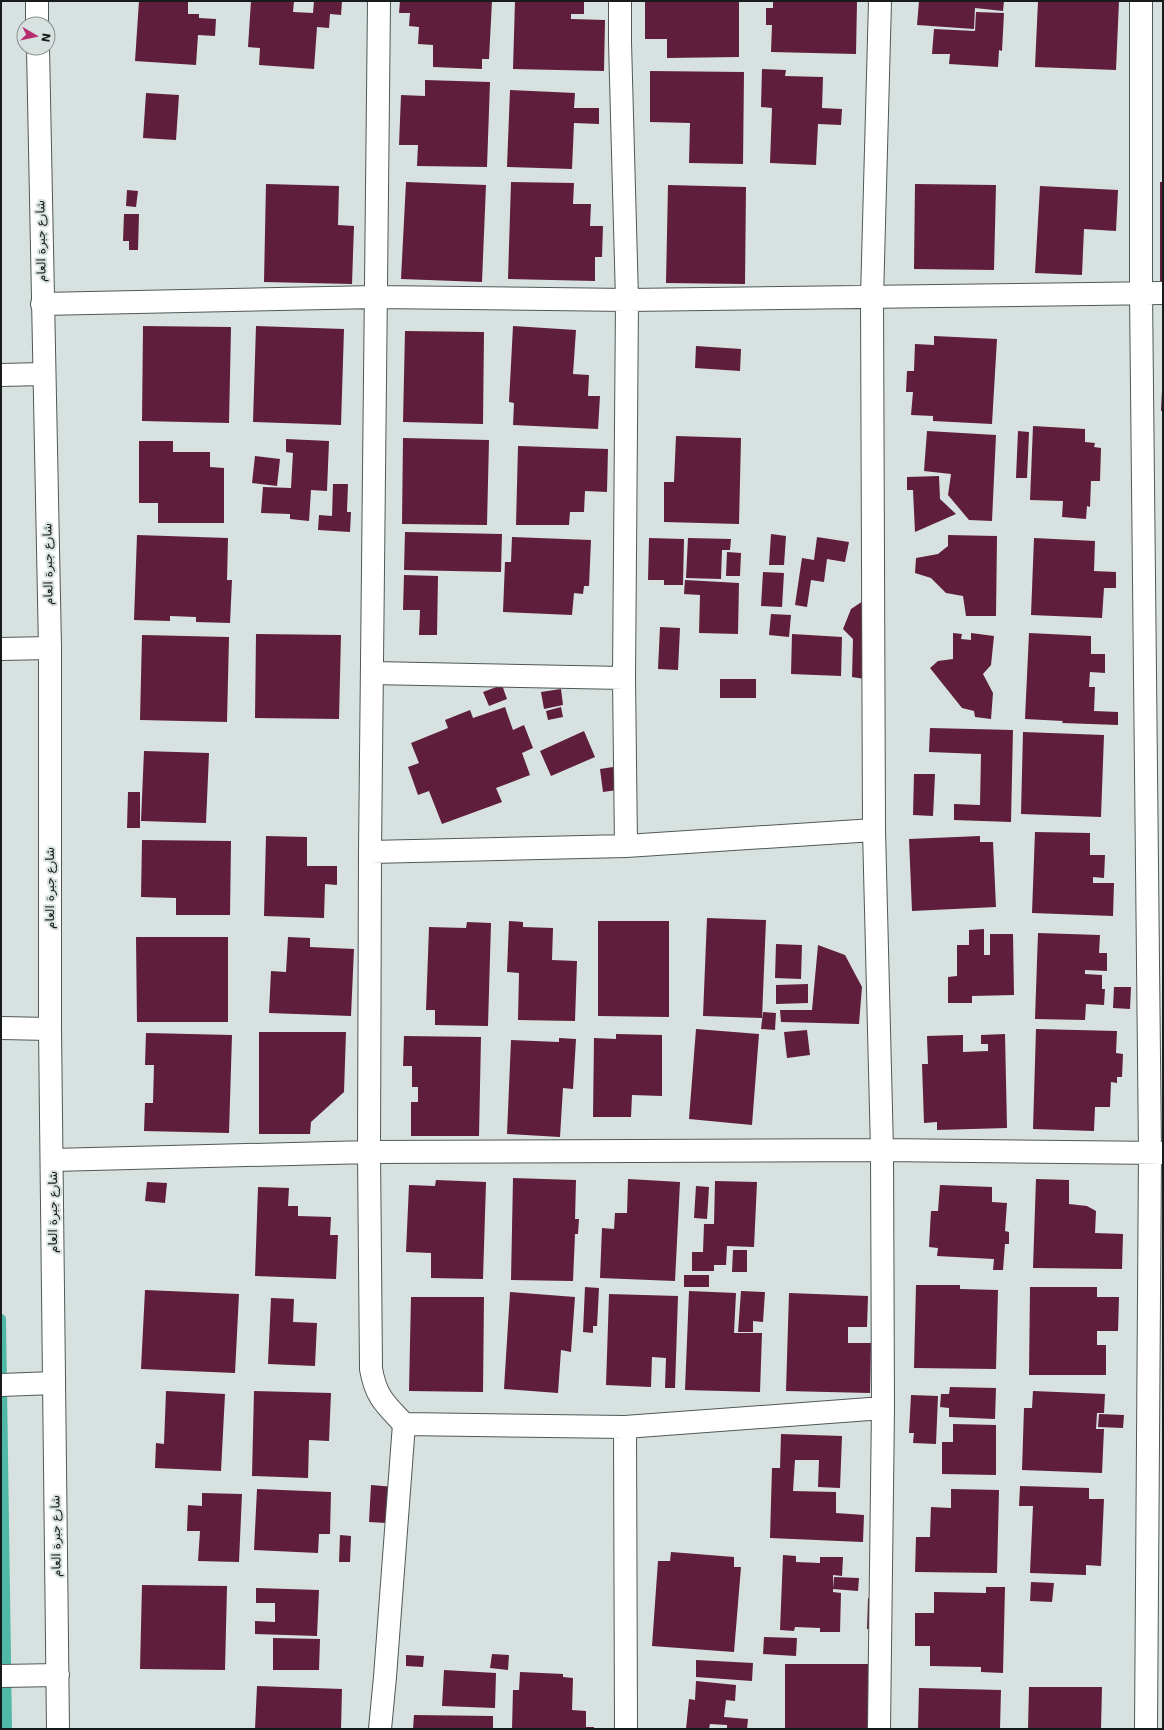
<svg xmlns="http://www.w3.org/2000/svg" width="1164" height="1730" font-family="'DejaVu Sans',Cairo,sans-serif">
	<style>
		.lines { fill: none; stroke-linecap: round; stroke-linejoin: round }
		.stream { stroke: #4fb8a7; stroke-width: 10 }
		.building { fill: #5f1e3b }
		.street-casing { stroke: #505957; stroke-width: 24 }
		.secondary-casing { stroke: #505957; stroke-width: 24 }
		.street { stroke: #fff; stroke-width: 22 }
		.secondary { stroke: #fff; stroke-width: 22 }
		.labels { text-anchor: middle; stroke-width: 4; stroke-linejoin: round; paint-order: stroke }
		.street-label { font-size: 12px; fill: #181b1b; stroke: #d7e1df }
	</style>
	<rect width="100%" height="100%" fill="#d7e1df"/>
	<g class="lines">
		<path class="stream" d="M1,1319l6,410"/>
	</g>
	<path class="building" d="M139,1h49v13h11v4l17,1 -1,17 -17,-1 -2,30 -61,-4z
		M251,1h43l-1,11 20,1 1,-12h28l-1,14 -11,-1 -1,14 -12,-1 -3,42 -55,-4 1,-17 -12,-1z
		M400,1h92l-3,58h-7v10l-49,-2v-22l-15,-1 1,-17 -10,-1 1,-13h-11z
		M515,1h69v13h-13v5l34,1 -1,51 -91,-2z
		M645,1h94v56l-72,1v-19h-22z
		M773,1l84,1 -1,52 -85,-2 1,-27h-6v-17h7z
		M919,1h85l-1,10 -28,-3 -1,21 -57,-4z
		M1038,1h81l-3,69 -81,-3z
		M976,12l28,1 -2,38 -3,-1 -1,17 -49,-3 1,-10h-18l2,-25 41,2z
		M762,69l24,1 -1,6 38,1 -1,31 20,1 -1,16 -23,-1 -2,41 -46,-2 2,-55 -11,-1z
		M650,71l94,1 -1,92 -54,-1 1,-40 -40,-1z
		M425,80l65,2 -3,85 -70,-1 1,-21h-19l2,-50 24,1z
		M510,90l65,3 -1,15h25v16l-25,-1 -2,46 -65,-2z
		M146,93l33,2 -3,45 -33,-2z
		M406,182l80,3 -4,97 -81,-3z
		M511,182l63,1 -1,21h18l-1,22h13l-1,31h-7v24l-87,-2z
		M1160,182h3v101h-3z
		M266,184l73,2 -1,39 16,1 -2,58 -88,-2z
		M915,184l81,1 -2,85 -80,-1z
		M668,185l78,2 -1,97 -79,-1z
		M1040,186l78,4 -2,41 -32,-2 -2,46 -47,-2z
		M127,190l11,1 -2,16 -10,-1z
		M124,214h15l-1,36h-9v-9h-6z
		M143,326l88,1 -2,96 -87,-2z
		M256,326l88,3 -3,96 -88,-3z
		M513,326l63,4 -3,44 16,1 -1,21h12l-2,33 -85,-4 1,-22 -5,-1z
		M405,331l79,1 -1,92 -80,-2z
		M934,336l63,3 -5,85 -59,-3v-5l-22,-1 2,-23h-7l1,-21h7l1,-27 19,1z
		M696,346l45,3 -1,22 -45,-3z
		M1162,390h1v21h-2z
		M1033,426l52,3v13l10,1 -1,4 7,1 -1,33h-9l-1,26 -3,-1 -1,13 -24,-2 1,-16 -33,-1z
		M927,431l69,4 -4,86 -23,-1 -21,-25 3,-21 -27,-3z
		M1018,431l11,1 -2,46h-11z
		M676,436l65,2 -2,86 -75,-2v-40h10z
		M403,438l86,2 -2,85 -85,-1z
		M286,439l43,2 -2,50 -16,-1 -2,31 -19,-2v-5l-29,-1 2,-26 28,1 2,-35 -7,-1z
		M139,441h34v11h37v15l14,1v55h-66v-20h-19z
		M518,446l90,3 -1,43 -22,-1 -1,21h-14l-1,13h-53z
		M255,456l25,3 -3,27 -25,-3z
		M939,476l1,23 16,15 -41,18 -2,-42h-6v-13z
		M333,484h15l-1,28h4l-1,20 -32,-2 1,-15 13,1z
		M405,532l97,2 -1,38 -97,-2z
		M771,534l15,2 -2,29h-15z
		M137,535l91,3 -1,42h5l-2,43 -34,-1v-5l-26,-1v5l-36,-1z
		M948,535l49,1 -1,80h-30l-3,-20 -17,-3 -15,-15 -16,-5 1,-15 22,-4 10,-8z
		M512,537l79,3 -2,46h-5l-1,8 -9,-1 -2,22 -69,-3 2,-50h6z
		M817,537l32,5 -4,20 -18,-3 -3,23 -13,-2 -4,27 -12,-2 7,-47 12,2z
		M649,538l35,1 -1,46h-19v-5h-16z
		M688,538l43,1 -1,11h-8l-1,29 -35,-1z
		M1034,538l61,3 -1,30 22,1v16h-12l-2,30 -71,-3z
		M727,552l14,1 -1,23h-14z
		M763,572l21,1 -2,34 -21,-1z
		M404,575l34,1 -1,59h-18l1,-25h-17z
		M685,580l54,3 -1,51 -39,-1 1,-38 -16,-1z
		M866,599l-1,80 -13,-2 1,-38 -10,-10 8,-20z
		M771,614l20,1 -2,22 -20,-2z
		M660,627l20,1 -2,42 -20,-1z
		M953,633l9,1 -1,5 10,1v-7l23,3 -3,29 -8,9 10,19 -2,26 -16,-2 -1,-6 -12,-3 -32,-40 8,-7 15,-2z
		M1029,633l62,3v18h14v19l-15,-1 -1,15h6l-1,24 24,1v13l-56,-2 1,-2 -38,-2z
		M256,634l85,1 -2,84 -84,-1z
		M792,634l50,3 -1,39 -50,-2z
		M142,635l87,2 -2,85 -87,-2z
		M720,679h36v19h-36z
		M502,685l5,14 -18,7 -6,-14z
		M561,689l2,16 -19,4 -3,-17z
		M505,707l8,23 11,-5 9,23 -11,5 8,22 -34,13 6,14 -60,22 -13,-33 -11,4 -10,-28 11,-4 -8,-20 37,-15 -3,-8 25,-10 3,8z
		M561,707l2,10 -15,3 -2,-9z
		M930,728l83,2 -2,92 -57,-2v-16l26,1 1,-51 -52,-2z
		M584,731l11,26 -44,19 -11,-25z
		M1023,732l81,3 -3,82 -80,-3z
		M144,751l65,2 -3,70 -65,-2z
		M613,767l4,23 -14,2 -3,-23z
		M914,774h21l-2,42 -20,-1z
		M128,792h12v36h-13z
		M1035,832l55,1v22h15l-1,23 -11,-1v6h21l-1,33 -81,-3z
		M266,836l41,1v29h30v19l-12,-1 -1,34 -60,-2z
		M980,836v6h13l3,65 -84,4 -3,-72z
		M142,840l89,1 -1,74h-54v-17l-35,-1z
		M707,918l59,2 -4,98 -59,-2z
		M509,921l14,1v5l30,1 -1,32 25,1 -2,60 -57,-1 1,-47 -12,-1z
		M598,921h71v96l-71,-1z
		M467,922l24,1 -3,103 -53,-1v-15h-9l3,-83 37,1z
		M984,929v26h6v-21h23l1,61 -42,1v7h-24v-26l9,-1v-31h12v-15z
		M1038,933l62,2 -1,18h8v18l-22,-1v4l17,1v14h3l-1,16 -18,-1 -1,16 -50,-1z
		M136,937h92v85h-91z
		M288,937l22,1v9l44,2 -3,67 -82,-3 2,-42 15,1z
		M776,944l26,1 -1,34 -26,-1z
		M818,945l27,10 17,32 -3,37 -78,-2 -1,-12h32z
		M808,984v19l-32,1v-19z
		M1114,987h17l-1,22 -17,-1z
		M763,1012l13,1 -1,17 -14,-1z
		M696,1029l63,5 -7,91 -63,-6z
		M1036,1029l81,2 -1,22 7,1 -1,23h-5v6l-6,-1 -1,25h-15l-1,24 -61,-2z
		M807,1030l3,25 -23,3 -3,-26z
		M259,1032h87l-2,60 -33,30 -1,12h-51z
		M146,1033l86,2 -3,98 -85,-2 1,-28h8l1,-38h-9z
		M616,1034l46,1v61l-30,-1 -1,22h-38l1,-79 22,1z
		M1005,1034l2,94 -70,2v-8l-13,1 -2,-59h6l-1,-28 36,-1v17l25,-1v-7h-7v-9z
		M404,1036l77,1 -2,99h-68v-34h7v-15h-6v-21h-9z
		M559,1038l17,1 -3,50 -10,-1 -3,49 -53,-3 4,-94 48,2z
		M513,1178l63,2 -1,39h4l-1,15h-3l-2,47 -62,-1z
		M628,1179l52,3 -5,99 -75,-3 2,-50 12,1 1,-16h12z
		M1036,1179l33,1v24l18,2 9,5 -1,22 28,1 -1,35 -89,-1z
		M436,1180l50,2 -3,97 -52,-1v-25l-25,-1 3,-67 26,1z
		M715,1181l42,1 -3,65 -27,-1 -1,19h-12v6h-22v-19h11l1,-28h10z
		M147,1182l20,1 -2,20 -20,-2z
		M940,1185l52,2v15l15,1 -2,28 4,1v12h-4l-2,26h-10l1,-11 -57,-3 1,-8 -9,-1 2,-36h7z
		M696,1186l13,1 -2,32 -13,-1z
		M258,1187l31,1 -1,18h10v10l33,1 -1,18h8l-2,44 -81,-3z
		M733,1250h14v22h-15z
		M684,1275h25v12h-25z
		M916,1285h44v4l38,1 -2,79 -82,-1z
		M585,1287l14,1 -2,38h-4v7l-10,-1z
		M1030,1287h67v10h22l-1,34h-21v14h9v30h-77z
		M145,1290l94,4 -4,79 -94,-4z
		M689,1291l47,2 -2,40h28l-2,59 -75,-2z
		M741,1291l24,1 -2,30 -10,-1v11h-15z
		M510,1292l65,5 -4,55 -10,-2 -3,43 -54,-4z
		M789,1293l79,3 -1,31h-19v16h23l-1,50 -84,-2z
		M609,1294l69,2 -3,92h-10l1,-30 -14,-1 -1,30 -45,-2z
		M411,1297h73l-1,95 -74,-1z
		M271,1298l23,1 -1,23 24,1 -2,43 -47,-2z
		M950,1387l46,1 -1,31 -46,-2v-9l-9,-1 1,-13h8z
		M166,1391l59,3 -4,77 -66,-3 1,-25 8,1z
		M254,1391l77,2 -2,48 -20,-1 -1,38 -56,-2z
		M1033,1391l72,3 -1,19h-7l-1,16h8l-2,44 -80,-3 2,-62h8z
		M911,1395l27,1 -2,48 -23,-1 1,-10h-5z
		M1099,1414l25,1 -1,13 -25,-1z
		M953,1424l43,1v50l-54,-1v-32h11z
		M781,1434l61,2 -2,52 -22,-1 1,-27h-24l-2,31 43,1v21l28,2 -1,27 -93,-4 2,-70h8z
		M371,1485l24,2 -1,20h-7l-1,16 -17,-1z
		M1020,1486l69,2v11h15l-3,67 -15,-1v10l-56,-2 3,-67h-14z
		M257,1489l74,3 -1,42h-11l-1,19 -64,-3z
		M951,1489l48,1 -2,83 -82,-1 1,-35h14l1,-30 20,1z
		M202,1493l40,1 -3,68 -41,-1 2,-30h-13l1,-26 14,1z
		M340,1535l11,1 -1,26h-11z
		M671,1552l63,5v10h7l-7,85 -82,-6 6,-85h12z
		M783,1555l13,1v6l24,1v-6h23l-1,19 -9,-1v17l8,1 -1,39h-20v-4l-25,-1 -1,4 -14,-1z
		M834,1577l25,1 -1,13 -25,-2z
		M1031,1582l23,1 -2,19 -22,-1z
		M142,1585l85,1 -2,84 -85,-1z
		M986,1587h19l-2,86 -22,-1v-5l-51,-1v-20h-15v-33h19v-21l52,1z
		M256,1588l63,2 -2,46 -62,-2v-13l20,1v-19h-19z
		M868,1598l11,1 -1,30h-11z
		M764,1637l33,1 -1,18 -33,-2z
		M273,1638l47,1 -1,31h-46z
		M492,1654l17,1 -1,15 -18,-2z
		M406,1655l18,1 -1,11 -17,-1z
		M696,1660l57,3 -1,18 -56,-4z
		M785,1664h83l1,65h-84z
		M444,1670l52,3 -1,35 -53,-2z
		M520,1672l43,2v3l10,1 -1,32 14,1v16h8v2h-82l1,-39h6z
		M696,1681l40,4 -1,16 -9,-1 -2,17 24,2 -1,10h-20v-4l-17,-1 -1,5h-23l3,-30 6,1z
		M257,1686l85,3 -1,40h-86z
		M1029,1687h73l-1,42h-73z
		M919,1688l82,2 -1,39h-82z
		M414,1715l79,1v13h-80z"/>
	<g class="lines">
		<g class="street-casing">
			<path id="street" d="M379,1l-9,851 -1,300 2,217c5,28 14,35 33,55l221,3 258,-19
				M620,1v41l7,258 -3,378 2,168
				M1141,1v291l9,861 -4,576
				M42,304l334,-7 251,3 536,-7
				M1,375l42,-1
				M1,649l49,-1
				M372,673l252,5
				M370,852l256,-6 248,-16
				M1,1028l49,1
				M53,1160l316,-8 513,-2 281,3
				M1,1385l53,-2
				M625,1427l1,302
				M380,1729l5,-52 19,-253
				M879,1729l4,-321 -1,-258 -8,-320 -2,-532 8,-297"/>
		</g>
		<g class="secondary-casing">
			<path id="secondary" d="M37,1v23
				M38,48l12,600v381l8,700
				M1,1676l57,-1"/>
		</g>
		<use href="#street" class="street"/>
		<use href="#secondary" class="secondary"/>
	</g>
	<g class="labels">
		<g class="street-label">
			<text transform="translate(41 241) rotate(-91)" y="4">شارع جبرة العام</text>
			<text transform="translate(48 564) rotate(-91)" y="4">شارع جبرة العام</text>
			<text transform="translate(50 888) rotate(-90)" y="4">شارع جبرة العام</text>
			<text transform="translate(53 1212) rotate(-90)" y="4">شارع جبرة العام</text>
			<text transform="translate(56 1536) rotate(-91)" y="4">شارع جبرة العام</text>
		</g>
	</g>
	<rect width="1164" height="1730" fill="none" stroke="#181b1b" stroke-width="4"/>
	<g transform="translate(36 36) rotate(99)"><circle r="19" fill="#d7e1df" stroke="#8b9291"/>
	<path d="M0-3L7 15L0 10L-7 15Z" fill="#b62e70"/>
	<text y="-6" font-size="11" font-weight="bold" text-anchor="middle" fill="#181b1b">N</text>
	</g>
</svg>
